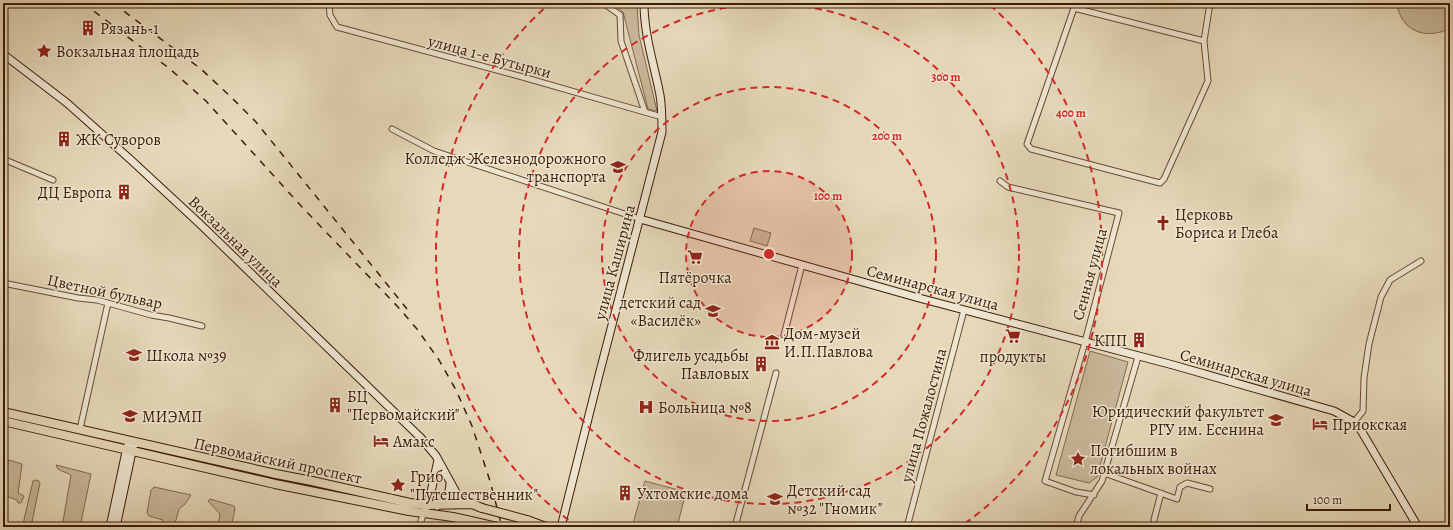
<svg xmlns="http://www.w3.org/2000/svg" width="1453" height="530" font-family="Alegreya,serif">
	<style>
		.green { fill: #c9b99b; stroke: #826a50 }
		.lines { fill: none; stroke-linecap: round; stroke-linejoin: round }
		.minor-casing { stroke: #664b32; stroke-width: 7 }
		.secondary-casing { stroke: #3b1c05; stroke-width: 9 }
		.primary-casing { stroke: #3b1c05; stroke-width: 10 }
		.minor { stroke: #efe6d2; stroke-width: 5 }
		.secondary { stroke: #efe6d2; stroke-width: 7 }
		.primary { stroke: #e6d9ba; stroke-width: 8 }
		.rail { stroke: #3b1c05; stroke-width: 1.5; stroke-dasharray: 7 7; stroke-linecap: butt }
		.primary-bridge-casing { stroke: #3b1c05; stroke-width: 10; stroke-linecap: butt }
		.primary-bridge { stroke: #e6d9ba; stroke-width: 8 }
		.ring { fill: none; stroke: #d62828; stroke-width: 2; stroke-dasharray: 7 5 }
		.labels { text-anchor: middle; stroke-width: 3; stroke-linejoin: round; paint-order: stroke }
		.poi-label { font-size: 16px; fill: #3b1c05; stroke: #efe6d2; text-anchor: start }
		.street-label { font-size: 16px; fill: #3b1c05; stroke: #efe6d2 }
		.centre { fill: #d62828; stroke: #efe6d2; stroke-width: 2 }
		.ring-label { font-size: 12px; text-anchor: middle; font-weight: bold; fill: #d62828; stroke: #efe6d2; stroke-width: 3; stroke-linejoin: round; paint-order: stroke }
	</style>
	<rect width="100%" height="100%" fill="#e6d9ba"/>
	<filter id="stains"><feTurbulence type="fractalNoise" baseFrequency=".005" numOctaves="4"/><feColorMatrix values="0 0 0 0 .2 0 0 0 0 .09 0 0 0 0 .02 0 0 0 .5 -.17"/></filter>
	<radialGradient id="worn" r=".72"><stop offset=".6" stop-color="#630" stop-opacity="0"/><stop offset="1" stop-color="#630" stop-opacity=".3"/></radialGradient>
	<path class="green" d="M612,3h21l4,3 2,29 18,76 -9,-2 -25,-97z
		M1397,3h53v25c-23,13 -50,3 -53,-25z
		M754,228l17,5 -4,13 -17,-5z
		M1090,351l38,11 -31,115 -8,6 -33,-8z
		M9,460l13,4 -4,29 6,3 -3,7h-3l-1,-3 -14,-5v-19l5,-15z
		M56,465l35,9 -11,53h-18l9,-52 -13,-6z
		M35,480l4,1 1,2 -9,44h-6l-2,-3 10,-43z
		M645,481l41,11 -9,35h-45z
		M154,487l37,8 -6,9 -6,5 -3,11 -4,7h-9v-7l-14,-4 -2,-3 4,-23z
		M210,499l24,7 1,3 -4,18 -13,-1 2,-12 -12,-13z"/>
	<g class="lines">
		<g class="minor-casing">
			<path id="minor" d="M329,3l1,12 7,12 182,49 143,41
				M603,3l17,12 1,26 24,71
				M1204,41l-130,-33 -47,136 4,5 129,34 4,-4 44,-98 -4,-40 6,-38
				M392,129l42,22 206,68
				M3,159l50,21
				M1000,181l8,6 111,26 -34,129 -40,139 31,11 18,3
				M3,283l75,15 19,2 54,15 18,3 33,8
				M784,335l18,-70
				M1354,422l9,-11 1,-33 5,-34 12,-47 9,-17 31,-19
				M80,429l28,-126
				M1104,473l73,26 3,-12 7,-4 23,6
				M1154,520l7,-27
				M419,527l5,-15
				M735,527l41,-154
				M907,527l57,-217
				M1076,527l3,-11 23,-35 36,-124"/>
		</g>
		<g class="secondary-casing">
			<path id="secondary" d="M3,54l64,49 64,57 69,64 221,214 15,18 22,40 3,3 11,5
				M640,219l279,79 254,67 161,46 20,11 5,5 59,100
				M437,506c10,-5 12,-12 13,-22
				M425,510l6,-18 7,-32
				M110,527l17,-80 3,-2 8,-2
				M116,527l17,-80
				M561,527l38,-152 63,-243c0,-13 0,-25 -2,-37 -6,-31 -16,-60 -16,-92"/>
		</g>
		<g class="primary-casing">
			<path id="primary" d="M3,412l273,62 36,7 98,22 18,2 44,-1 10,4
				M3,421l272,63 134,27 44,6 44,10
				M527,520l19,7"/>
		</g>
		<use href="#minor" class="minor"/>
		<use href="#secondary" class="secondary"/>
		<use href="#primary" class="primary"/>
		<path class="rail" d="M83,3l87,66 36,32 96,106 96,100 19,22 22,31 17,30 16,36 18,55 12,46
			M113,3l88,66 30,28 25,25 151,187"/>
		<g class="primary-bridge-casing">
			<path id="primary-bridge" d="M482,508l45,12"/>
		</g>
		<use href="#primary-bridge" class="primary-bridge"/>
	</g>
	<circle cx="769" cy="254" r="83" fill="#d62828" fill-opacity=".12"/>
	<g class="ring">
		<circle cx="769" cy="254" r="83"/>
		<circle cx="769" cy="254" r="167"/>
		<circle cx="769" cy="254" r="250"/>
		<path d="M578 527A333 333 0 0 1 548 5M990 5A333 333 0 0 1 960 527"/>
	</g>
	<defs>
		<g id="building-bare" transform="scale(1.2)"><path d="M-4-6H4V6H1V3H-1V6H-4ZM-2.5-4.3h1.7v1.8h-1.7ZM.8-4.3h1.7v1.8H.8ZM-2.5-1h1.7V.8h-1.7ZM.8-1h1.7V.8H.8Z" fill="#8f2418" stroke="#efe6d2" stroke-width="2.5" paint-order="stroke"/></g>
		<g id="sight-bare" transform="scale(1.2)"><path d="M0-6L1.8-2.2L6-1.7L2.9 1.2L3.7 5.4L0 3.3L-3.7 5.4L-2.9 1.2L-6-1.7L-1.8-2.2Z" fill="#8f2418" stroke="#efe6d2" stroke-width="2.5" paint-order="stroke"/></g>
		<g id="university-bare" transform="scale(1.2)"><path d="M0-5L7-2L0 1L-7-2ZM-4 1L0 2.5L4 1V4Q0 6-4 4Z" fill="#8f2418" stroke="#efe6d2" stroke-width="2.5" paint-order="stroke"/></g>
		<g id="church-bare" transform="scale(1.2)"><path d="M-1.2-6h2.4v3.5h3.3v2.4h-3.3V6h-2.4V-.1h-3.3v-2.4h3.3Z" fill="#8f2418" stroke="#efe6d2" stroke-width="2.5" paint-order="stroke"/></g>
		<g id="supermarket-bare" transform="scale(1.2)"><path d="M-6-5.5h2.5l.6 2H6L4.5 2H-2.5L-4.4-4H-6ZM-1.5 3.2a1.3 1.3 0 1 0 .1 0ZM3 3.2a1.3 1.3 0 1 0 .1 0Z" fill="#8f2418" stroke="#efe6d2" stroke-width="2.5" paint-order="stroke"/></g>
		<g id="school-bare" transform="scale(1.2)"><path d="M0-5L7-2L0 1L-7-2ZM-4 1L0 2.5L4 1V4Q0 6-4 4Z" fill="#8f2418" stroke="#efe6d2" stroke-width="2.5" paint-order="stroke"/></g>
		<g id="museum-bare" transform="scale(1.2)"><path d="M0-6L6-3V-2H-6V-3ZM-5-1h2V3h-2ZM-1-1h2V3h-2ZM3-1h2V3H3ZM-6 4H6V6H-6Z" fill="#8f2418" stroke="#efe6d2" stroke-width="2.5" paint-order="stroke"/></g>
		<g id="hospital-bare" transform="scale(1.2)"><path d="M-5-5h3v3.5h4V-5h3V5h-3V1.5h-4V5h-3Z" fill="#8f2418" stroke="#efe6d2" stroke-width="2.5" paint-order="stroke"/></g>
		<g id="hotel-bare" transform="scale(1.2)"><path d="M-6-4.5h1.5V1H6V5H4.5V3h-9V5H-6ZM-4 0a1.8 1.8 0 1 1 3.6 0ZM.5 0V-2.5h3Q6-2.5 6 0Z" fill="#8f2418" stroke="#efe6d2" stroke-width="2.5" paint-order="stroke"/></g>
	</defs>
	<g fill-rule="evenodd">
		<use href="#building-bare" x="88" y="28"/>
		<use href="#sight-bare" x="44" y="51"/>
		<use href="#building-bare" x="64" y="139"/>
		<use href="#university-bare" x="618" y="167"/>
		<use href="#building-bare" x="124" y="192"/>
		<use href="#church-bare" x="1163" y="223"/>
		<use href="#supermarket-bare" x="695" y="257"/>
		<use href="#school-bare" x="713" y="311"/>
		<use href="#supermarket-bare" x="1013" y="336"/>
		<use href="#building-bare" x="1139" y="340"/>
		<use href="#museum-bare" x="772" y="342"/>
		<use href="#school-bare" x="134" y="355"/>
		<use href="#building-bare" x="761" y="364"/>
		<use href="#building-bare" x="335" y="405"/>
		<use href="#hospital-bare" x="646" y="407"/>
		<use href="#university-bare" x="130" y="416"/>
		<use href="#university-bare" x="1276" y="420"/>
		<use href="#hotel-bare" x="1320" y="424"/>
		<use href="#hotel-bare" x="381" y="441"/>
		<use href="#sight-bare" x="1078" y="459"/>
		<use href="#sight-bare" x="398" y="485"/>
		<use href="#building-bare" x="625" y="493"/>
		<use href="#school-bare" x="775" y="499"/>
	</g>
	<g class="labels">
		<g class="poi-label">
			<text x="100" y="34">Рязань-1</text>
			<text x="56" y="57">Вокзальная площадь</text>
			<text x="76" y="145">ЖК Суворов</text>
			<text x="606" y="164" text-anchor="end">Колледж Железнодорожного<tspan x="606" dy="18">транспорта</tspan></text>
			<text x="112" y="198" text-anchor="end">ДЦ Европа</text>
			<text x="1175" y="220">Церковь<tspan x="1175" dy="18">Бориса и Глеба</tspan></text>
			<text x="695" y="283" text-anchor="middle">Пятёрочка</text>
			<text x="701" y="308" text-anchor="end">детский сад<tspan x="701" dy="18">«Василёк»</tspan></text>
			<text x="784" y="339">Дом-музей<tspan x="784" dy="18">И.П.Павлова</tspan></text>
			<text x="1127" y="346" text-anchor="end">КПП</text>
			<text x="146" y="361">Школа №39</text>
			<text x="749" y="361" text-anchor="end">Флигель усадьбы<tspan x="749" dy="18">Павловых</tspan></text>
			<text x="1013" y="362" text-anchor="middle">продукты</text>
			<text x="347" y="402">БЦ<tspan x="347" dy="18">"Первомайский"</tspan></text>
			<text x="658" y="413">Больница №8</text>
			<text x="1264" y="417" text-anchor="end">Юридический факультет<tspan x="1264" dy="18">РГУ им. Есенина</tspan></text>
			<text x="142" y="422">МИЭМП</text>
			<text x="1332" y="430">Приокская</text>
			<text x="393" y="447">Амакс</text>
			<text x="1090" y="456">Погибшим в<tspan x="1090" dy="18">локальных войнах</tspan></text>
			<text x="410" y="482">Гриб<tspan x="410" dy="18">"Путешественник"</tspan></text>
			<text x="787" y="496">Детский сад<tspan x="787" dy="18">№32 "Гномик"</tspan></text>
			<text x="637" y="499">Ухтомские дома</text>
		</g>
		<g class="street-label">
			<text transform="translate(490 56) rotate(15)" y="6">улица 1-е Бутырки</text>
			<text transform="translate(236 241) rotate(44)" y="6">Вокзальная улица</text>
			<text transform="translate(614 262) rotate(-75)" y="6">улица Каширина</text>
			<text transform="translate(1089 274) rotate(-75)" y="6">Сенная улица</text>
			<text transform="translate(933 287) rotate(15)" y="6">Семинарская улица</text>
			<text transform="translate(105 291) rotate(12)" y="6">Цветной бульвар</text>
			<text transform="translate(1246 372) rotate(16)" y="6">Семинарская улица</text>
			<text transform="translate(923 415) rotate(-75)" y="6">улица Пожалостина</text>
			<text transform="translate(278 460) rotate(12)" y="6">Первомайский проспект</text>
		</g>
	</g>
	<circle cx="769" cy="254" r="6" class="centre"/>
	<g class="ring-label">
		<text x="946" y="81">300 m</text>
		<text x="1071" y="117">400 m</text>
		<text x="887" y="140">200 m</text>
		<text x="828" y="200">100 m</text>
	</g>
	<rect width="1453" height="530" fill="none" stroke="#e6d9ba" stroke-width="16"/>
	<rect x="4" y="4" width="1445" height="522" fill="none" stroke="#3b1c05" stroke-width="2"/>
	<rect x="8" y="8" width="1437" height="514" fill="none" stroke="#3b1c05"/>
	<path d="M1307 504v6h83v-6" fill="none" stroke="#3b1c05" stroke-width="2"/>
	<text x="1313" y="504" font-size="12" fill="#3b1c05" stroke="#efe6d2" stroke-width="3" paint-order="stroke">100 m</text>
	<rect width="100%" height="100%" filter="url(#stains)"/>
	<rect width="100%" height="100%" fill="url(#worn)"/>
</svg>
